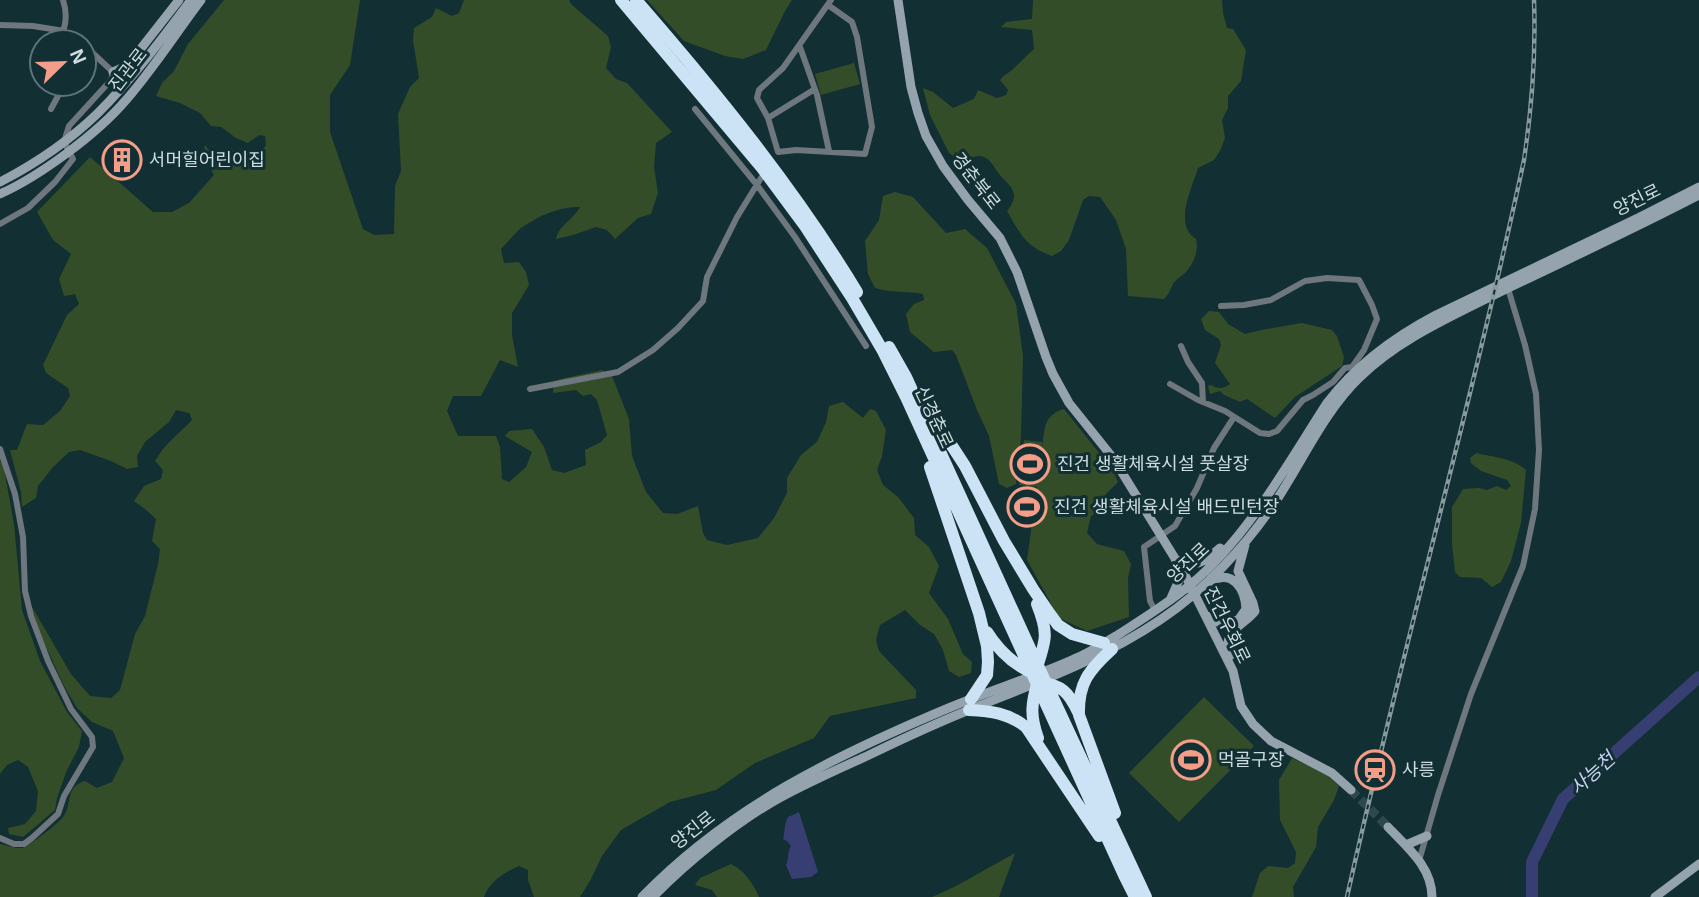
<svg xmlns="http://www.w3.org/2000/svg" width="1699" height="897" font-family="Helvetica,'Noto Sans KR',sans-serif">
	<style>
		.green { fill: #334d29 }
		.water { fill: #373e71 }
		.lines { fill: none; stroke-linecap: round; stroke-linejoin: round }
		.river { stroke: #373e71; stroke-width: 12 }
		.secondary-tunnel { stroke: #2e494d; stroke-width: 9; stroke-dasharray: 9 4.5; stroke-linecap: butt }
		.street { stroke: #6e777e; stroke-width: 6 }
		.secondary { stroke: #94a3ae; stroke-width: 9 }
		.highway { stroke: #cce3f5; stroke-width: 12 }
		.rail-casing { stroke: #879b9e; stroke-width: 4.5 }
		.rail { stroke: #122f33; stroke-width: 2; stroke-dasharray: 5; stroke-linecap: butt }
		.labels { text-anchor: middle; stroke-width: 6; stroke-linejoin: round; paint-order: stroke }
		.street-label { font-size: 18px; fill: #cddddf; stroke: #122f33 }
		.poi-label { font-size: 18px; fill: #cddddf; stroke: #122f33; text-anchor: start }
		.water-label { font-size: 19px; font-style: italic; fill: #cad2f3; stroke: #122f33 }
	</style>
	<rect width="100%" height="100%" fill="#122f33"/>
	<path class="green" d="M224,0h136l-10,65 -20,30v37l33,97 11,6 20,-1 1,-48 6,-15 -3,-57 12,-27 9,-9 -6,-38 1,-12 18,-11 4,-9 16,8 7,-3 5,-13h105l3,5 36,31 3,11 -5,21 10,11 11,4 45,49 -16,11 -2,24 4,26 -7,21 -13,4 -23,21 -8,-9 -11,-3 -23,8 -17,4c3,-14 17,-19 24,-32 -20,-1 -42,9 -59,21 -7,6 -13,14 -20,21l3,14 15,-1 7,10 3,13 -17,28v22l6,32 -18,-7 -19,36h-28l-6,15 11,25h38l4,11 2,32 7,3 17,-15 6,-15 -27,-16 4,-5 23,-2 12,18 8,23 12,3 22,-8 -1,-15 16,-8 6,-7 -10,-35 -6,-6 -8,2 -7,-6 -23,3 1,-12c16,-5 32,-7 48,-11l10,6 17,43 3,37 14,36 17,21 14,1 21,-8 5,27 4,7 20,5 31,-7 16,-20 13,-25v-15l14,-23 16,-13 9,-20 3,-16 14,-4 20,16 7,-9 6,2 10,19 -4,26 -5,14 6,15 15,12 16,21 1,17 14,12 10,19 -10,27 19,26 15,35 9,8 -1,11 -12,4 -10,-6 -6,-21 -9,-16 -14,-9 -15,-15 -25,15 -4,15 3,11 37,39v8l-86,18 -16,22 -59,25 -39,27 -46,12 -49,28 -19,26 -12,25 -10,16h-46l-6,-17v-10l-9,-4c-14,6 -30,16 -35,31h-484v-53c7,1 16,5 22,4 7,-2 37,-25 41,-31 10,-13 1,-30 22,-36l12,7 15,-6 12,-24 -11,-27 -21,-9 -15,-14 -14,-24 -21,-46 -14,-38 43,74 19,22 21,2 9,-8 15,-56 10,-18 13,-52 2,-15 -8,-8 4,-22 -11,-10 -11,-8 10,-15 17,-7 2,-9 -8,-9c10,-18 24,-27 37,-41l-3,-7 -13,-3 -7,12 -24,20 -8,14 1,11 -11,2 -16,-8 -31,-11 -11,2 -16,15 -15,19 -2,12 -14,9 -1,-15 -11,-42h7l10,-26 16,1 17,-14 10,-15 -2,-8 -22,-15 -3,-8 24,-50 12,-11 -4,-10 -11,2 -5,-17 12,-25 -18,-14 -16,-28 53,-55 63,55h19l17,-9 25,-28 -11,-21 2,-9 10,13 10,-2 7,-6 21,7 13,-11 -1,-10 -6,-1 -11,8 -12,-5 -15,-11 -10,-1 -11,-13 -20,-10 -24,-7 6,-13 12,-12 14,-27z
		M647,0h145l-8,13 -18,37 -23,9 -18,-3 -41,-15z
		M1033,0h189l1,13 4,15 6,1 13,21 -5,31 -13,15v12l-6,12 3,18 -5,13 -6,9 -16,8c-6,20 -25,57 -2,71 3,11 -2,24 -10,33 -4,4 -10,7 -13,12 -3,6 -4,10 -9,15l-36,-3 -2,-47 -10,-29 -16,-23 -11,-1 -6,4 -14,40 -8,11 -9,5c-27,-10 -31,-21 -45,-45 15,-19 3,-24 -8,-37 -6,-8 -10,-18 -20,-18 -6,0 -11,4 -16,6l-14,-9 -19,-38 -7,-27 10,4 20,16 21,-9 4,-9 19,8 9,-3 2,-5 -8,-10c5,-7 10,-7 15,-13 7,-6 12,-12 19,-18l-2,-19 -31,-3 5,-5 26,-3z
		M854,63l6,21 -39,11 -6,-21z
		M895,192l18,5 33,36 19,-4 22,19 29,56 7,52 -2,81 -5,47 -9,4 -8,-4 -10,-48 -12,-26 -21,-55 -4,-5 -18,2 -24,-20 -4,-18 8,-10 10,-4 -1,-6c-16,-3 -32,-1 -48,-6l-7,-14 -3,-33 14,-21 4,-24z
		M1209,311l10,1 9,12 17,10 16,-4 41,-7 30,7 5,6 7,21 -2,9 -47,31 -20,21 -28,-19 -7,3 -16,-7 -4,-4 -10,3 -2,-8 3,-1c7,4 12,4 19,-1l-15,-21 6,-18 -2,-6 -14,-9 -4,-11z
		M1064,409l48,60 6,13 -15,15 4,10 -16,9 -4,17 10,11 27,7 7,13 -3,14 1,39 -42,14 -28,-13 -32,-58 10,-73 -18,-2 5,-45 18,2v6c3,-19 1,-33 22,-39z
		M1476,453c17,4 37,5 50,17l-5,53 -10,38 -10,21 -9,5 -11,-9 -21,-1 -5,-5 -3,-28v-37l11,-18 16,-1 8,2 10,-4 9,4 5,-4 -4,-6 -26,-9 -10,-8 -1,-5z
		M0,460l4,9 10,55 8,86 18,51 27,51 15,19 -3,16 -12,23 -10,28 -2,12 -32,27 -14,-3 -1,-6 17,-4 11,-13 2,-20 -10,-24 -10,-7 -11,5 -7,9z
		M1204,697l50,49 -75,76 -50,-49z
		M1292,758l37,17 10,11 -5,14 -16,27 -2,20 -23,40 1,10h-42l8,-24 8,-7 20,2 7,-5 1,-11 -16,-32 -1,-40z
		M1015,853l-16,44h-67l24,-11z
		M731,864c14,7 22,19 28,33h-42l-5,-7 -17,-5 5,-7z"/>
	<path class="water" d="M799,812l19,60 -7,5 -19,2 -6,-14c3,-6 1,-12 5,-19l-4,-5 -4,-2c2,-8 1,-14 5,-22z"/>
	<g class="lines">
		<path class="river" d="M1532,897v-35l31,-63 136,-122"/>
		<path class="secondary-tunnel" d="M1351,790l37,37"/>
		<path class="street" d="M828,5l24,17 5,15 15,90 -7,27 -69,-4 -18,2 -10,-34 -11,-20 2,-8 24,-22 48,-68
			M0,25l33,1 31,5 16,11
			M58,42c8,-13 10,-27 5,-42
			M800,47l17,48 12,56
			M51,109l7,-13 -1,-12
			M695,109l62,76 38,52 71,109
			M768,118l47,-29
			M0,224l28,-16 27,-26 18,-23 -9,-17 5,-16 42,-46 2,-8 -29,-27
			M1181,346l7,16 14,21 1,19
			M1170,384l28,16 27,11 35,22 9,1 8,-3 26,-31 10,-5 20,-13 12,-14 7,-1 12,-17 13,-31 -5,-14 -13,-25 -32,-2 -22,3 -34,19 -27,5 -23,1
			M530,389l88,-17 35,-22 25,-22 25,-27 4,-24 30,-60 24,-39
			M0,449l15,45 8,43 2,54 6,25 17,45 23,48 21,28 1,10 -29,49 -6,18 -26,24 -8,6h-10l-14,-6
			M1155,611l-5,-10 -6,-54 31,-21 22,-38 17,-40 20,-31
			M1419,861l19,-66 33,-101 52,-128 12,-57 4,-59 -3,-56 -11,-49 -18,-60"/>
		<path class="secondary" d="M898,0l13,87 7,26 8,23 17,30 25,34 32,38 17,34 29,85 7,17 16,29 44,55 71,115 49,98 8,35 12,18 18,17 61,32 19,17
			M113,72l15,-7 51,-65
			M0,182c35,-18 69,-41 98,-69 34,-34 64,-74 93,-113
			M0,194c40,-18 97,-60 126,-94 27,-31 50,-67 75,-100
			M1175,559c23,9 27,4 45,-11
			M1171,598l8,-18 -3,-16
			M1207,616l8,5 10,4 14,-6 7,-10c-1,-20 -13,-40 -35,-28
			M1230,656c-1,-5 -3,-9 -2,-13 1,-14 19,-21 27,-32l-2,-8 -15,-32 7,-26
			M1388,827c19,20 44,40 44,70
			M1406,845l21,-9
			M642,897c87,-90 194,-142 309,-190 40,-17 83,-30 123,-48 15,-6 28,-15 42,-23 25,-16 51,-32 74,-51 57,-47 97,-120 137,-182 29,-38 67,-66 109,-88l204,-98 59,-30
			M653,897c33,-34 80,-72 121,-96 30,-17 62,-31 93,-45 37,-18 74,-35 112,-50 62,-25 125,-48 181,-86 44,-29 87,-75 116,-119 27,-41 48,-89 83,-123 39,-38 89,-60 137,-84 68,-33 136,-64 203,-99
			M1655,897l44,-33"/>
		<path class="highway" d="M621,0l141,168 43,58 47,72 31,53 23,46 218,478 11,22
			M636,0c80,92 158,188 221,292
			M889,347l17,30 127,278 113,242
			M928,409l37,57 39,75 29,48 17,25 8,11 14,9 32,9
			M930,467l49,146 8,33 1,16 -1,13 -16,24
			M987,632c12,19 26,33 48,42l3,7c-7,23 -8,35 0,57
			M1112,649c-23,21 -34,34 -33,66l36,98
			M1036,670c10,-30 13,-36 1,-66
			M1040,682c22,4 28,9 38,30
			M969,710c22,1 39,3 57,17l73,109"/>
		<g class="rail-casing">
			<path id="rail" d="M1347,897c55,-247 124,-490 177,-737 8,-53 12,-106 10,-160"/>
		</g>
		<use href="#rail" class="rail"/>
	</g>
	<defs>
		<g id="building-ring" transform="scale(2.0125)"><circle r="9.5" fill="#122f33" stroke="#f49e89" stroke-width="1.5"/><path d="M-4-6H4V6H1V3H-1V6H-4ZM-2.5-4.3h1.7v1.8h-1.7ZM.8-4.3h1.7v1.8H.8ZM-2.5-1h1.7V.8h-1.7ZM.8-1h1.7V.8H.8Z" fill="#f49e89"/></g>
		<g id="stadium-ring" transform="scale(2.0125)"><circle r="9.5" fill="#122f33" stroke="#f49e89" stroke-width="1.5"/><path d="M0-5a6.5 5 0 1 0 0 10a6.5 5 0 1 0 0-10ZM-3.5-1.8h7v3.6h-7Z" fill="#f49e89"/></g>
		<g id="station-ring" transform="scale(2.0125)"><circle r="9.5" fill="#122f33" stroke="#f49e89" stroke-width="1.5"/><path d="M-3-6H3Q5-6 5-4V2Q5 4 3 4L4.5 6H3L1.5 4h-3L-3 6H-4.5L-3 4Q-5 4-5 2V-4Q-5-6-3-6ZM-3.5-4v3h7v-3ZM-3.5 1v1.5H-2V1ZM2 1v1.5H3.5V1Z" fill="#f49e89"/></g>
	</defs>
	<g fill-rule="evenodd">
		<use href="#building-ring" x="122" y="160"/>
		<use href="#stadium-ring" x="1030" y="464"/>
		<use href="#stadium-ring" x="1027" y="507"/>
		<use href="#stadium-ring" x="1191" y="760"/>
		<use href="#station-ring" x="1375" y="770"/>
	</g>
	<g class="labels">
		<g class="street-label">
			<text transform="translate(128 70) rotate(-52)" y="6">진관로</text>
			<text transform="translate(976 181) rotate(52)" y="6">경춘북로</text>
			<text transform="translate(1637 200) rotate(-26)" y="6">양진로</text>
			<text transform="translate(934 417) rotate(65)" y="6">신경춘로</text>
			<text transform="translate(1188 563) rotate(-43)" y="6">양진로</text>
			<text transform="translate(1227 625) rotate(64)" y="6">진건우회로</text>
			<text transform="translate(693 830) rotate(-38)" y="6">양진로</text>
		</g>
		<g class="poi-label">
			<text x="149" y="166">서머힐어린이집</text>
			<text x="1057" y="470">진건 생활체육시설 풋살장</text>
			<text x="1054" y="513">진건 생활체육시설 배드민턴장</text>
			<text x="1218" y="766">먹골구장</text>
			<text x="1402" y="776">사릉</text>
		</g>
		<g class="water-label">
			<text transform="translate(1592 773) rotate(-42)" y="7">사능천</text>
		</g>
	</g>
	<g transform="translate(63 63) rotate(67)"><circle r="33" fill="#122f33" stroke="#5d7578" stroke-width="2"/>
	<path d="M0-5L12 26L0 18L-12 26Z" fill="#f49e89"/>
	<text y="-10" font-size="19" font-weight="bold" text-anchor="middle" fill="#cddddf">N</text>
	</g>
</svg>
